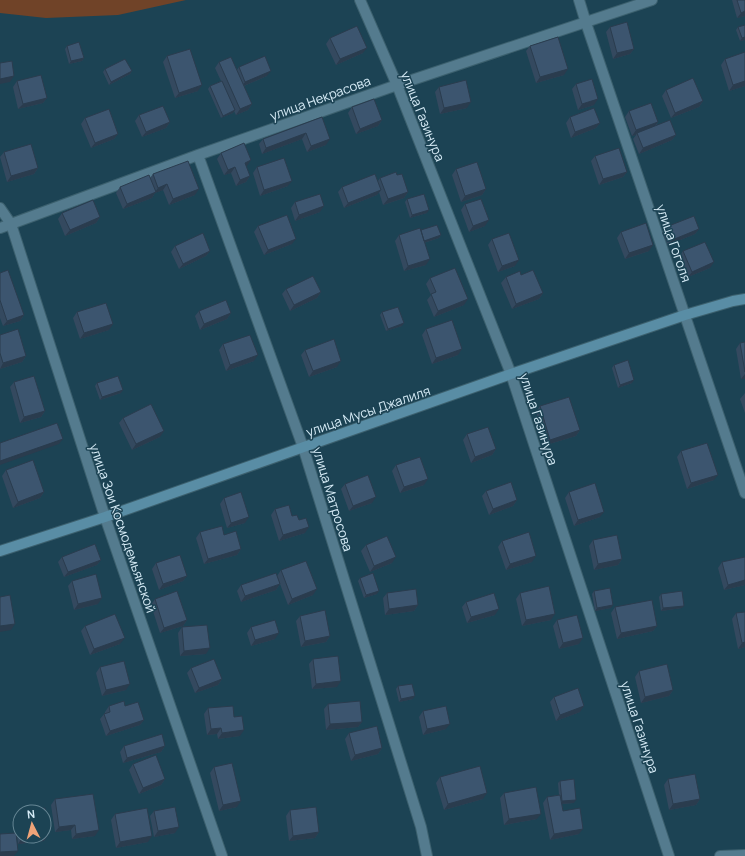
<svg xmlns="http://www.w3.org/2000/svg" width="745" height="856" font-family="Manrope,sans-serif">
	<style>
		.green { fill: #704328 }
		.lines { fill: none; stroke-linecap: round; stroke-linejoin: round }
		.minor-casing { stroke: #3c606e; stroke-width: 12 }
		.secondary-casing { stroke: #3c606e; stroke-width: 12 }
		.minor { stroke: #547b8e; stroke-width: 10 }
		.secondary { stroke: #598da5; stroke-width: 10 }
		.wall { fill: #34495f; fill-rule: evenodd }
		.shaded-wall { fill: #2a3c4e }
		.building { fill: #3c556f; stroke: #2a3c4e }
		.labels { text-anchor: middle; stroke-width: 3; stroke-linejoin: round; paint-order: stroke }
		.street-label { font-size: 13px; fill: #d7ecf7; stroke: #1c4354 }
	</style>
	<rect width="100%" height="100%" fill="#1c4354"/>
	<path class="green" d="M0,0h186l-68,15 -72,3 -46,-5z"/>
	<g class="lines">
		<g class="minor-casing">
			<path id="minor" d="M360,0l37,85 114,289 158,482
				M579,0l7,23 159,470
				M198,155l105,292 118,380 6,29
				M0,208l11,16 94,293 117,339
				M0,228l198,-73 199,-70 255,-85
				M720,856l25,-1"/>
		</g>
		<g class="secondary-casing">
			<path id="secondary" d="M0,551l105,-34 406,-143 174,-59 48,-14 12,-2"/>
		</g>
		<use href="#minor" class="minor"/>
		<use href="#secondary" class="secondary"/>
	</g>
	<path class="wall" d="M732,0h13v16l-8,2z
		M610,27l24,22 -4,5 -17,5 -7,-27z
		M738,27l7,13 -5,1 -4,-11z
		M330,38l33,15 -27,12 -10,-21z
		M67,46l17,12 -2,3 -13,3 -4,-15z
		M530,46l34,29 -28,8 -10,-32z
		M167,56l31,35 -23,7 -12,-36z
		M725,59l20,27 -16,5 -8,-26z
		M219,62l18,8 2,-3 28,9 -23,10 8,18 -4,6 -12,5 -2,-4 -1,2 -12,5 -13,-29 2,-3 11,-5 -6,-13z
		M105,69l27,2 -2,3 -21,11 -6,-13z
		M17,81l30,17 -4,5 -25,6 -5,-22z
		M576,84l18,21 -16,5 -6,-21z
		M439,87l28,21 -27,6 -5,-22z
		M666,90l37,11 -4,6 -28,11 -9,-22z
		M352,107l30,13 -4,6 -22,8 -8,-21z
		M629,111l29,11 -2,4 20,9 -4,5 -33,14 -6,-15 3,-4 -4,1 -7,-19z
		M139,115l31,7 -4,6 -24,9 -7,-16z
		M322,117l4,28 -19,7 -5,-13 -40,15 -3,-10 4,-5z
		M570,117l30,6 -4,5 -25,10 -5,-15z
		M85,118l33,16 -4,5 -23,9 -10,-24z
		M4,152l34,16 -4,6 -27,8 -7,-25z
		M221,153l26,13h-1l4,10 -4,6 -10,4 -5,-13 -7,2 -7,-16z
		M595,156l32,16 -4,5 -24,8 -8,-24z
		M257,167l31,19 -28,10 -7,-23z
		M456,169l30,20 -4,6 -21,7 -9,-27z
		M153,174l42,21 -26,10 -6,-15 -8,3 -3,5 -29,11 -7,-16 4,-6 30,-9z
		M397,175l11,17 -4,6 -21,7 -4,-13 -2,3 -33,13 -6,-16 4,-5 36,-6 2,-3z
		M407,199l20,14 -17,5 -5,-16z
		M295,202l25,10 -25,9 -4,-13z
		M465,204l20,22 -16,6 -8,-22z
		M62,213l38,4 -4,6 -31,13 -7,-17z
		M258,226l34,18 -28,11 -10,-23z
		M666,227l33,2 -4,5 -27,11 -6,-12z
		M421,230l20,5 -2,3 -15,5 2,22 -22,6 -9,-30 4,-6z
		M621,232l28,19 -24,8 -8,-21z
		M492,239l23,27 -17,6 -10,-27z
		M175,246l35,5 -4,5 -27,13 -8,-17z
		M683,251l27,17 -22,9 -9,-20z
		M0,273l24,42 -4,6 -17,5 -3,-8z
		M521,275l22,18 -4,6 -27,10 -11,-26 5,-6z
		M430,278l34,27 -30,12 -7,-17 4,-5 -5,-11z
		M286,289l35,3 -4,6 -27,13 -8,-17z
		M199,311l32,2 -4,6 -27,11 -5,-14z
		M77,312l32,18 -29,9 -7,-21z
		M382,312l20,14 -16,5 -6,-16z
		M426,329l32,26 -26,9 -10,-29z
		M0,335l26,21 -4,6 -22,7z
		M745,342v37h-4l-5,-30 4,-6z
		M223,344l31,17 -28,10 -7,-21z
		M305,350l32,17 -28,10 -8,-22z
		M614,365l18,18 -14,5 -6,-20z
		M14,382l31,29 -4,6 -21,6 -10,-36z
		M97,383l24,10 -21,7 -5,-14z
		M745,393v20l-5,-14z
		M540,406l40,24 -4,6 -30,9 -10,-33z
		M123,418l37,19 -28,13 -13,-27z
		M467,434l29,15 -4,6 -21,8 -8,-23z
		M681,451l33,29 -27,9 -10,-32z
		M396,465l28,20 -24,8 -8,-22z
		M6,470l38,22 -4,6 -27,10 -11,-32z
		M345,484l27,19 -23,8 -8,-22z
		M486,491l31,9 -4,6 -24,9 -7,-19z
		M569,492l31,25 -26,9 -9,-28z
		M224,498l21,25 -18,5 -7,-24z
		M275,509l17,7 7,4 6,13 -26,8 -8,-26z
		M200,532l24,3 17,14 -4,6 -33,9 -8,-26z
		M593,540l29,19 -4,6 -24,5 -5,-24z
		M502,541l30,21 -26,8 -8,-23z
		M366,545l26,18 -22,9 -9,-21z
		M62,557l39,3 -4,5 -33,12 -6,-15z
		M745,557v28l-21,5 -6,-22 4,-6z
		M156,563l31,13 -4,5 -24,9 -7,-21z
		M281,570l32,25 -25,10 -11,-29z
		M360,578l17,16 -13,4 -6,-17z
		M72,581l26,23 -24,6 -6,-24z
		M280,584l-4,6 -35,12 -4,-11 4,-6z
		M594,591l17,17 -16,3 -3,-17z
		M387,593l31,12 -4,6 -29,4 -2,-17z
		M520,593l31,27 -29,6 -6,-27z
		M661,594l21,14 -21,3 -2,-14z
		M155,599l32,21 -4,6 -23,7 -9,-28z
		M466,602l29,13 -28,8 -5,-16z
		M615,607l42,19 -4,5 -36,8 -6,-26z
		M736,613l9,34 -7,2 -6,-30z
		M300,616l30,20 -4,6 -25,5 -5,-26z
		M557,620l22,24 -20,5 -6,-23z
		M85,626l35,18 -30,11 -9,-24z
		M182,627l24,27 -26,2 -2,-23z
		M251,627l24,12 -24,7 -4,-13z
		M313,659l24,28 -25,2 -3,-25z
		M100,667l26,23 -24,6 -6,-23z
		M191,668l31,11 -4,6 -23,8 -8,-20z
		M639,671l34,19 -4,6 -28,7 -6,-26z
		M398,686l15,13 -14,3 -3,-13z
		M554,697l26,15 -24,9 -6,-19z
		M328,704l34,18 -4,5 -32,3 -2,-21z
		M109,706h16l19,14 -4,5 -34,11 -6,-17 4,-5 1,-1v-1z
		M208,708l26,9 6,19 -22,3 -1,-5 -10,1 -3,-21z
		M423,711l23,18 -23,6 -4,-18z
		M349,733l33,15 -4,6 -27,7 -6,-22z
		M124,746h41l-4,6 -38,11 -3,-11z
		M133,764l32,15 -4,6 -22,9 -10,-24z
		M214,767l23,40 -18,4 -9,-38z
		M440,777l43,22 -39,11 -8,-27z
		M668,779l32,20 -4,6 -27,5 -5,-25z
		M560,781l14,22 -12,1 1,7 16,23 -29,6 -7,-37 4,-6 12,-2 -1,-12z
		M504,793l33,26 -33,6 -4,-27z
		M55,799l40,37 -23,3 -1,-9 -16,2 -4,-27z
		M45,808l3,27 -4,6 -26,3 -3,-27 4,-6zM20,812h24v24h-24z
		M290,810l29,22 -4,6 -26,3 -3,-25z
		M154,811l21,22 -21,4 -4,-21z
		M115,814l33,28 -32,6 -5,-28z"/>
	<path class="shaded-wall" d="M745,11v5l-8,2 4,-5z
		M745,37v3l-5,1 2,-3z
		M367,48l-4,5 -27,12 4,-6z
		M634,49l-4,5 -17,5 4,-6z
		M84,58l-2,3 -13,3 2,-3z
		M568,69l-4,6 -28,8 4,-6z
		M132,71l-2,3 -21,11 2,-3z
		M271,71l-4,5 -26,11 4,-5z
		M14,76l-4,6 -10,2v-5z
		M745,81v5l-16,5 4,-6z
		M202,85l-4,6 -23,7 4,-5z
		M47,98l-4,5 -25,6 5,-5z
		M598,99l-4,6 -16,5 4,-6z
		M703,101l-4,6 -28,11 4,-5z
		M471,102l-4,6 -27,6 4,-6z
		M252,104l-4,6 -12,5 4,-6z
		M235,110l-2,3 -12,5 2,-2z
		M382,120l-4,6 -22,8 4,-5z
		M170,122l-4,6 -24,9 4,-5z
		M658,122l-4,5 -17,6 -1,2 -4,1 4,-6z
		M600,123l-4,5 -25,10 4,-6z
		M306,133l-4,6 -40,15 4,-6z
		M118,134l-4,5 -23,9 4,-5z
		M676,135l-4,5 -33,14 4,-6z
		M330,139l-4,6 -19,7 4,-6z
		M251,160l-4,6 -6,2 4,-5z
		M235,167l-4,6 -7,2 4,-5z
		M38,168l-4,6 -27,8 4,-6z
		M627,172l-4,5 -24,8 4,-6z
		M250,176l-4,6 -10,4 4,-6z
		M292,181l-4,5 -28,10 4,-6z
		M167,184l-4,6 -8,3 -3,5 -29,11 4,-5 28,-12 3,-4z
		M199,189l-4,6 -26,10 4,-6z
		M486,189l-4,6 -21,7 4,-6z
		M381,190l-4,5 -33,13 4,-5z
		M408,192l-4,6 -21,7 5,-6z
		M324,206l-4,6 -25,9 4,-6z
		M429,210l-2,3 -17,5 2,-3z
		M100,217l-4,6 -31,13 5,-6z
		M489,220l-4,6 -16,6 4,-6z
		M699,229l-4,5 -27,11 4,-5z
		M441,235l-2,3 -19,6 2,-3z
		M296,239l-4,5 -28,11 4,-5z
		M653,245l-4,6 -24,8 4,-6z
		M210,251l-4,5 -27,13 4,-5z
		M430,259l-4,6 -22,6 4,-5z
		M519,260l-4,6 -17,6 4,-6z
		M714,262l-4,6 -22,9 4,-5z
		M321,292l-4,6 -27,13 4,-6z
		M543,293l-4,6 -27,10 4,-5z
		M468,299l-4,6 -30,12 4,-6z
		M231,313l-4,6 -27,11 4,-6z
		M24,315l-4,6 -17,5 4,-5z
		M404,323l-2,3 -16,5 2,-2z
		M113,324l-4,6 -29,9 4,-6z
		M462,349l-4,6 -26,9 4,-6z
		M258,355l-4,6 -28,10 4,-6z
		M26,356l-4,6 -22,7 3,-6z
		M341,361l-4,6 -28,10 4,-6z
		M745,374v5h-4z
		M634,380l-2,3 -14,5 2,-3z
		M123,390l-2,3 -21,7 2,-3z
		M45,411l-4,6 -21,6 4,-6z
		M580,430l-4,6 -30,9 4,-5z
		M164,431l-4,6 -28,13 4,-6z
		M63,439l-4,5 -59,21v-4z
		M496,449l-4,6 -21,8 4,-6z
		M718,475l-4,5 -27,9 4,-6z
		M428,479l-4,6 -24,8 4,-6z
		M44,492l-4,6 -27,10 5,-6z
		M376,497l-4,6 -23,8 4,-5z
		M517,500l-4,6 -24,9 4,-6z
		M604,512l-4,5 -26,9 4,-6z
		M249,517l-4,6 -18,5 4,-5z
		M309,527l-4,6 -26,8 4,-6z
		M241,549l-4,6 -33,9 4,-5z
		M536,556l-4,6 -26,8 4,-6z
		M396,557l-4,6 -22,9 4,-6z
		M622,559l-4,6 -24,5 4,-6z
		M101,560l-4,5 -33,12 4,-5z
		M187,576l-4,5 -24,9 4,-6z
		M745,580v5l-21,5 4,-5z
		M280,584l-4,6 -35,12 4,-6z
		M317,589l-4,6 -25,10 4,-6z
		M379,591l-2,3 -13,4 2,-3z
		M102,598l-4,6 -24,6 4,-6z
		M418,605l-4,6 -29,4 4,-6z
		M613,605l-2,3 -16,3 2,-3z
		M684,606l-2,2 -21,3 2,-3z
		M499,609l-4,6 -28,8 4,-6z
		M555,614l-4,6 -29,6 4,-6z
		M187,620l-4,6 -23,7 4,-5z
		M15,624l-4,6 -11,2v-6z
		M657,626l-4,5 -36,8 4,-6z
		M279,633l-4,6 -24,7 4,-6z
		M330,636l-4,6 -25,5 4,-6z
		M125,638l-5,6 -30,11 4,-6z
		M583,638l-4,6 -20,5 4,-6z
		M745,642v5l-7,2 4,-6z
		M210,648l-4,6 -26,2 4,-5z
		M222,679l-4,6 -23,8 4,-5z
		M341,681l-4,6 -25,2 4,-5z
		M130,684l-4,6 -24,6 4,-6z
		M673,690l-4,6 -28,7 4,-6z
		M415,696l-2,3 -14,3 2,-3z
		M584,706l-4,6 -24,9 4,-6z
		M144,720l-4,5 -34,11 4,-5z
		M362,722l-4,5 -32,3 4,-6z
		M450,724l-4,5 -23,6 4,-6z
		M221,728l-4,6 -10,1 4,-6z
		M244,730l-4,6 -22,3 4,-6z
		M165,746l-4,6 -38,11 4,-5z
		M382,748l-4,6 -27,7 4,-6z
		M165,779l-4,6 -22,9 4,-6z
		M487,793l-4,6 -39,11 4,-6z
		M700,799l-4,6 -27,5 4,-6z
		M576,800l-2,3 -14,1 2,-3z
		M241,801l-4,6 -18,4 4,-6z
		M541,814l-4,5 -33,6 5,-6z
		M75,825l-4,5 -16,2 4,-5z
		M179,827l-4,6 -21,4 4,-6z
		M583,829l-4,5 -29,6 4,-6z
		M99,830l-4,6 -23,3 4,-5z
		M319,832l-4,6 -26,3 4,-5z
		M48,835l-4,6 -26,3 4,-6z
		M152,836l-4,6 -32,6 4,-6z
		M18,851l-4,5h-14v-4z"/>
	<path class="building" d="M737,0h8v11l-4,2z
		M627,22l7,27 -17,4 -7,-26z
		M745,25v12l-3,1 -4,-11z
		M357,26l10,22 -27,11 -10,-21z
		M558,37l10,32 -28,8 -10,-31z
		M79,42l5,16 -13,3 -4,-15z
		M190,49l12,36 -23,8 -12,-37z
		M745,52v29l-12,4 -8,-26z
		M265,56l6,15 -26,11 -6,-15z
		M231,57l21,47 -12,5 -21,-47z
		M125,59l7,12 -21,11 -6,-13z
		M12,61l2,15 -14,3v-16z
		M41,75l6,23 -24,6 -6,-23z
		M693,78l10,23 -28,12 -9,-23z
		M592,79l6,20 -16,5 -6,-20z
		M466,80l5,22 -27,6 -5,-21z
		M222,81l13,29 -12,6 -13,-30z
		M374,99l8,21 -22,9 -8,-22z
		M651,103l7,19 -22,8 -7,-19z
		M163,106l7,16 -24,10 -7,-17z
		M594,108l6,15 -25,9 -5,-15z
		M109,109l9,25 -23,9 -10,-25z
		M322,117l8,22 -19,7 -5,-13 -40,15 -3,-9z
		M670,120l6,15 -33,13 -6,-15z
		M244,143l7,17 -6,3 5,13 -10,4 -5,-13 -7,3 -7,-17z
		M31,144l7,24 -27,8 -7,-24z
		M619,148l8,24 -24,7 -8,-23z
		M284,158l8,23 -28,9 -7,-23z
		M188,161l11,28 -26,10 -6,-15 -9,4 -5,-14z
		M477,162l9,27 -21,7 -9,-27z
		M396,172l1,3 5,-1 6,18 -20,7 -8,-21z
		M375,174l6,16 -33,13 -6,-16z
		M149,175l7,17 -29,12 -7,-17z
		M320,194l4,12 -25,9 -4,-13z
		M424,194l5,16 -17,5 -5,-16z
		M481,199l8,21 -16,6 -8,-22z
		M93,200l7,17 -30,13 -8,-17z
		M287,215l9,24 -28,11 -10,-24z
		M694,216l5,13 -27,11 -6,-13z
		M646,223l7,22 -24,8 -8,-21z
		M437,225l4,10 -17,6 -3,-11z
		M420,228l10,31 -22,7 -9,-31z
		M203,233l7,18 -27,13 -8,-18z
		M509,233l10,27 -17,6 -10,-27z
		M705,242l9,20 -22,10 -9,-21z
		M455,268l13,31 -30,12 -7,-17 5,-2 -6,-14z
		M8,270l16,45 -17,6 -7,-21v-27z
		M533,270l10,23 -27,11 -10,-27 14,-6 1,4z
		M313,276l8,16 -27,13 -8,-16z
		M226,300l5,13 -27,11 -5,-13z
		M106,303l7,21 -29,9 -7,-21z
		M398,307l6,16 -16,6 -6,-17z
		M452,320l10,29 -26,9 -10,-29z
		M18,329l8,27 -23,7 -3,-10v-18z
		M250,335l8,20 -28,10 -7,-21z
		M334,339l7,22 -28,10 -8,-21z
		M745,342v30l-5,-29z
		M628,360l6,20 -14,5 -6,-20z
		M34,376l11,35 -21,6 -10,-35z
		M118,376l5,14 -21,7 -5,-14z
		M569,397l11,33 -30,10 -10,-34z
		M151,404l13,27 -28,13 -13,-26z
		M57,423l6,16 -63,22v-18z
		M488,427l8,22 -21,8 -8,-23z
		M707,443l11,32 -27,8 -10,-32z
		M420,457l8,22 -24,8 -8,-22z
		M33,460l11,32 -26,10 -12,-32z
		M368,475l8,22 -23,9 -8,-22z
		M511,482l6,18 -24,9 -7,-18z
		M595,483l9,29 -26,8 -9,-28z
		M241,492l8,25 -18,6 -7,-25z
		M289,505l3,11 5,-1 2,5 7,-2 3,9 -26,8 -8,-26z
		M222,526l2,9 12,-4 5,18 -33,10 -8,-27z
		M529,532l7,24 -26,8 -8,-23z
		M617,535l5,24 -24,5 -5,-24z
		M387,536l9,21 -22,9 -8,-21z
		M95,544l6,16 -33,12 -6,-15z
		M180,555l7,21 -24,8 -7,-21z
		M745,557v23l-17,5 -6,-23z
		M306,561l11,28 -25,10 -11,-29z
		M276,573l4,11 -35,12 -4,-11z
		M373,573l6,18 -13,4 -6,-17z
		M96,574l6,24 -24,6 -6,-23z
		M549,586l6,28 -29,6 -6,-27z
		M610,588l3,17 -16,3 -3,-17z
		M416,589l2,16 -29,4 -2,-16z
		M177,591l10,29 -23,8 -9,-29z
		M682,591l2,15 -21,2 -2,-14z
		M494,593l5,16 -28,8 -5,-15z
		M10,595l5,29 -15,2v-29z
		M652,600l5,26 -36,7 -6,-26z
		M325,610l5,26 -25,5 -5,-25z
		M745,612v30l-3,1 -6,-30z
		M115,614l10,24 -31,11 -9,-23z
		M577,615l6,23 -20,5 -6,-23z
		M275,620l4,13 -24,7 -4,-13z
		M207,625l3,23 -26,3 -2,-24z
		M338,656l3,25 -25,3 -3,-25z
		M214,659l8,20 -23,9 -8,-20z
		M124,661l6,23 -24,6 -6,-23z
		M667,664l6,26 -28,7 -6,-26z
		M412,684l3,12 -14,3 -3,-13z
		M578,688l6,18 -24,9 -6,-18z
		M124,701l1,5 13,-4 6,18 -34,11 -6,-17 6,-2 -1,-6z
		M360,701l2,21 -32,2 -2,-20z
		M233,706l1,11 8,-1 2,14 -22,3 -1,-5 -10,1 -3,-21z
		M446,706l4,18 -23,5 -4,-18z
		M377,726l5,22 -27,7 -6,-22z
		M162,734l3,12 -38,12 -3,-12z
		M156,755l9,24 -22,9 -10,-24z
		M232,763l9,38 -18,4 -9,-38z
		M480,766l7,27 -39,11 -8,-27z
		M695,774l5,25 -27,5 -5,-25z
		M574,779l2,21 -14,1 -2,-20z
		M536,787l5,27 -32,5 -5,-26z
		M93,794l6,36 -23,4 -1,-9 -16,2 -4,-28z
		M560,795l3,16 17,-3 3,21 -29,5 -7,-37z
		M175,807l4,20 -21,4 -4,-20z
		M316,807l3,25 -26,4 -3,-26z
		M45,808l3,27 -4,1v-24h-24v10l-1,-11z
		M147,808l5,28 -32,6 -5,-28z
		M16,833l2,18 -18,1v-18z
		M22,836h19l-19,2z"/>
	<g class="labels">
		<g class="street-label">
			<text transform="translate(320 98) rotate(-20)" y="5">улица Некрасова</text>
			<text transform="translate(423 116) rotate(68)" y="5">улица Газинура</text>
			<text transform="translate(674 243) rotate(71)" y="5">улица Гоголя</text>
			<text transform="translate(368 411) rotate(-19)" y="5">улица Мусы Джалиля</text>
			<text transform="translate(539 419) rotate(72)" y="5">улица Газинура</text>
			<text transform="translate(333 499) rotate(73)" y="5">улица Матросова</text>
			<text transform="translate(123 528) rotate(71)" y="5">улица Зои Космодемьянской</text>
			<text transform="translate(640 727) rotate(72)" y="5">улица Газинура</text>
		</g>
	</g>
	<g transform="translate(32 824) rotate(354)"><circle r="19" fill="#1c4354" stroke="#678795"/>
	<path d="M0-3L7 15L0 10L-7 15Z" fill="#efa378"/>
	<text y="-6" font-size="11" font-weight="bold" text-anchor="middle" fill="#d7ecf7">N</text>
	</g>
</svg>
